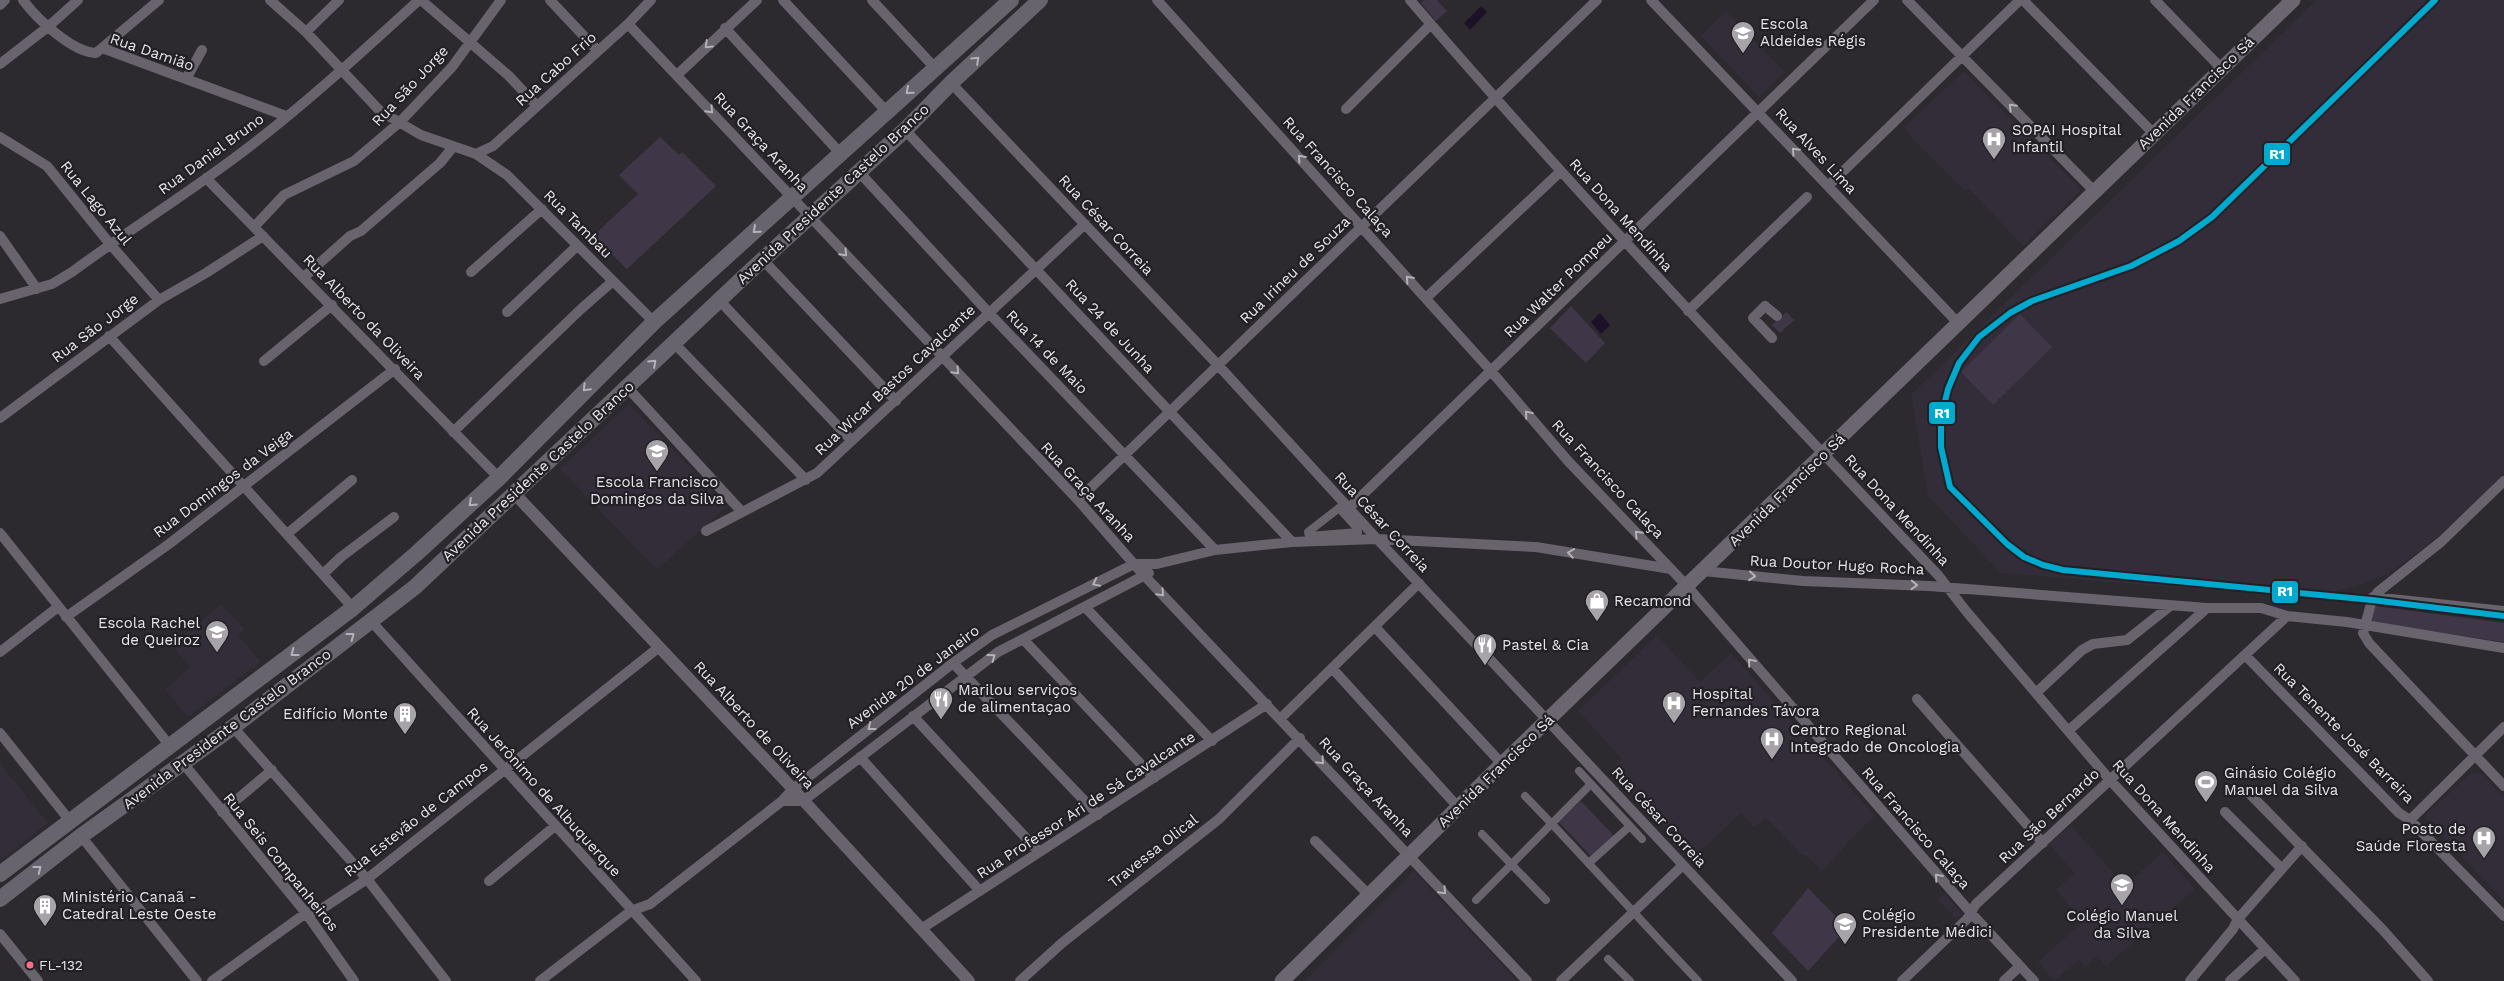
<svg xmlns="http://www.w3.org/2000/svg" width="2504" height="981" font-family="'Work Sans',sans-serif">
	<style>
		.built { fill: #322d38 }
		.green { fill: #3f3748 }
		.water { fill: #1d1127 }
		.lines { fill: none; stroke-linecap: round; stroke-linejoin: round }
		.pedestrian { stroke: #68636c; stroke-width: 8 }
		.minor { stroke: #68636c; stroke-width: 10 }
		.tertiary { stroke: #68636c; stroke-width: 12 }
		.secondary { stroke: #6b666f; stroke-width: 15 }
		.primary { stroke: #68646e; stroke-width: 16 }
		.rail-1-casing { stroke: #221f25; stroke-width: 10 }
		.rail-1 { stroke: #00a9ce; stroke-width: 6 }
		.oneway { stroke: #b4b1b7 }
		.oneway2 { stroke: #b4b1b8 }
		.bus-dot { fill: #fb6d88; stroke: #221f25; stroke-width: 2 }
		.labels { text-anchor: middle; stroke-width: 4.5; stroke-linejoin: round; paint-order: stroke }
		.bus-label { font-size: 14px; fill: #e7e5e9; stroke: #221f25; text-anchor: start }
		.poi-label { font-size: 15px; fill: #e7e5e9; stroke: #221f25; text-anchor: start }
		.street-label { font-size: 15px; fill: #e7e5e9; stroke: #221f25 }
		.line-badge { stroke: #221f25; stroke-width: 2 }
		.badge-label { font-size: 14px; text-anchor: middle; font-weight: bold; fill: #fff }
	</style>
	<rect width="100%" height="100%" fill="#2c2a2e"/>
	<path class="built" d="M2316,0h188v474l-48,47 -33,28 -35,25 -33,13 -23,5 -3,8 -328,-27 -73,-77 -17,-101z
		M1726,11l59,61 -26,25 -58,-61z
		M1964,71l115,116 1,4 -57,55 -55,-58 -3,3 -57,-57 1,-2 -5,-5z
		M629,404l98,102 -70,64 -97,-101z
		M221,604l24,25 -7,6 23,27 -73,55 -23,-27 25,-23 -18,-22z
		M1657,635l43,47 31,-29 144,163 -22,21 -31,35 -17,-18 -2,2 -37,-38 -12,9 -13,-14 -48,45 -82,-88 11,-11 -44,-48z
		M0,763l48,60 -48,38z
		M2471,772l11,2 22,23v104l-80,-84z
		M2071,825l54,61 38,-34 32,37 -89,77 -9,-10 -12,11 -6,-7 -25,21 -16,-19 45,-41 -27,-31 18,-17 -25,-29z
		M1414,871l103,110h-212l25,-26z
		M1944,893l16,18v6l-3,3 -19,-20z"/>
	<path class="green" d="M1424,0h13l10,11 -11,10 -15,-18z
		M660,137l19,18 3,-3 34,34 -89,83 -34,-33 45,-42 -19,-19z
		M1571,306l34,37 -19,20 -36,-35z
		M1786,312l8,8 -14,13 -8,-8z
		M2020,314l32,33 -59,58 -32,-33z
		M2375,606l129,17v19l-133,-20z
		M1581,801l34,36 -22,21 -34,-36z
		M1808,888l39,40 -39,43 -36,-38z"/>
	<path class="water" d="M1481,6l6,6 -17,18 -6,-7z
		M1600,313l10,12 -9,9 -10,-12z"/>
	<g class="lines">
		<path class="pedestrian" d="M1339,508l18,20 1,4 -49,4 -1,-4z
			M1579,771l63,68
			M1525,796c59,60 114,124 173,185
			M1482,834l64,66
			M1590,862l40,-36
			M1476,900l115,-116
			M1608,959l22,22"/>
		<path class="minor" d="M23,0c14,19 49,52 73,53l6,-5 184,68
			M270,0l36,32 74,79 41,24 55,19 31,21 147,147
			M421,0l88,76 28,30
			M550,0l47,50
			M783,0l103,111
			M872,0l63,68
			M1157,0l334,371 77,90 119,125 284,327 63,68
			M1410,0c170,198 349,386 528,575l28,36 144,169 185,201
			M1651,0l308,324
			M1907,0l188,192
			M2023,0l131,134
			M2155,0l67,69
			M0,5l5,-5
			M628,24l450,476 62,71 387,410
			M725,28l116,126
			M306,32l33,-32
			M102,48l57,-48
			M0,64l49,-38 29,-26
			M677,75l80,-75
			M186,79l16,-29
			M951,83l267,282 159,174 415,442
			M1346,109l85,-85
			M905,130l387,412
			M0,137l47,29 63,78 49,56
			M476,154l17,-8 135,-122 23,-24
			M859,172l130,141 226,237
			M206,178l293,300
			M1828,186l192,-186
			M254,227l30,-32 70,-34 46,-39 52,-55 49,-67
			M0,236l37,53
			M763,260l133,141
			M471,272l71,-63
			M304,277l46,-41 11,-5 79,-68 13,-16
			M1426,298l135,-127
			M0,299l52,-15 20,-12c58,-43 120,-81 177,-125 60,-46 115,-97 170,-147
			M719,300l132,140
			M1688,311l119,-114
			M507,312l70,-66
			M109,336l244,272
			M1772,338l-19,-20 12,-12 12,10
			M674,343l132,137
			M264,361l68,-56
			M627,387l115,125
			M0,418l159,-118 47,-27 57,-37
			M453,432l128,-123 32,-28
			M2504,481l-62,60 -64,51 -6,8 -9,33 6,10 135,143
			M1078,500l519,-500
			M1349,508l525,-508
			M706,531l111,-58 268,-249
			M0,533l170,213
			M287,534l65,-54
			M1703,571l100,10 126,5 278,22h54l26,8 60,6 157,26
			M323,574l18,-17 53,-40
			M2373,597l131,14
			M1085,607l127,134
			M66,617l103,-73 226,-175
			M371,621l325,360
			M1375,627l127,137
			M1023,639l131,139
			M0,652l58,-45
			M2246,656l153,157 11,7 94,96
			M953,663l145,152
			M1332,668l126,139
			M2036,693l46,-43 11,-6 34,-4 43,-34
			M1917,699l126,144
			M913,716l126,136
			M1281,718l138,-135
			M233,727l134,152 79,102
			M2068,731l139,-123
			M0,733l70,88
			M860,757l120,134
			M183,763l123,150 48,68
			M2247,791l136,139 45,51
			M782,801h21l195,-149 151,-79
			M222,812l50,-42
			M2225,812l57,57
			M2410,820l94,-93
			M81,836l116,145
			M1315,841l54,54
			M489,881l66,-55
			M921,929l346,-225
			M0,934l38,47
			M212,981l94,-68 14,-3 47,-31 291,-231
			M540,981l91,-70 19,-7 132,-103 11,-12 160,-126 39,-28 142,-71h23l58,-14 77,-8 85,-3 159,8 135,22
			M1020,981l42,-38 157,-124 81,-81
			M1561,981l122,-116
			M1902,981l65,-62 9,-15 311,-288
			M2004,981l16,-15
			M2190,981l43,-52 5,-10 64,-73
			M2230,981l35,-32"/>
		<path class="tertiary" d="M514,493l279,296 176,192"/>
		<path class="secondary" d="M1282,981l220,-217 791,-764"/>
		<path class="primary" d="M0,874l353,-266 64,-55 82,-75 155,-156 357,-322
			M0,899l81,-63 152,-109 182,-140 332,-313 158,-144 46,-47 89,-83"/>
		<g class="rail-1-casing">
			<path id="rail-1" d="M2435,0l-223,217 -33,24 -48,25 -99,35 -22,12 -31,24 -20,26 -11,26 -7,29v29l9,40 57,57 17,13 19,8 20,5 309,30 132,16"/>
		</g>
		<use href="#rail-1" class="rail-1"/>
	</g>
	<defs><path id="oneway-chevron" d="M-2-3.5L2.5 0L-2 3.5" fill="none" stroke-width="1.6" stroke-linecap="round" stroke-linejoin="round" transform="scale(1.25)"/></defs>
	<g class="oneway">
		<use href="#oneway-chevron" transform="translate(708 45) rotate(136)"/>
		<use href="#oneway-chevron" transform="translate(2012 107) rotate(-134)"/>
		<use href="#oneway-chevron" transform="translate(710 110) rotate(47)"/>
		<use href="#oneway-chevron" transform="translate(1795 151) rotate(-133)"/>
		<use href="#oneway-chevron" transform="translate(1301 158) rotate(-132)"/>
		<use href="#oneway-chevron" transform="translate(844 253) rotate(47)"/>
		<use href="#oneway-chevron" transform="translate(1409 279) rotate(-132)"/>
		<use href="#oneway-chevron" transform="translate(956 371) rotate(47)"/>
		<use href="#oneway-chevron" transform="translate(1528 414) rotate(-130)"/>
		<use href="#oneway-chevron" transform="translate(1638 534) rotate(-134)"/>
		<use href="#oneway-chevron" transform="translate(1571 553) rotate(-171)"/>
		<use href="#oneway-chevron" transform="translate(1752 576) rotate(6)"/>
		<use href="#oneway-chevron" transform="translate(1096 583) rotate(154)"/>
		<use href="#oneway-chevron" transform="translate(1914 585) rotate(2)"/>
		<use href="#oneway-chevron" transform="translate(1161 593) rotate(46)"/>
		<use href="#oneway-chevron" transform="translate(992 657) rotate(-36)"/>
		<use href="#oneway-chevron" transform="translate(1751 662) rotate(-131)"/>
		<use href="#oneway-chevron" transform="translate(871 727) rotate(142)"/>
		<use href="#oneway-chevron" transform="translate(1321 761) rotate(47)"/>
		<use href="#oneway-chevron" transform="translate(1938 877) rotate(-131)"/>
		<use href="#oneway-chevron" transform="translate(1443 891) rotate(47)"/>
	</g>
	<g class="oneway2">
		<use href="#oneway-chevron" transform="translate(976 60) rotate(-43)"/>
		<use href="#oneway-chevron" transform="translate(909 91) rotate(139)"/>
		<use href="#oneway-chevron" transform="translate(756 230) rotate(139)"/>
		<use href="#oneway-chevron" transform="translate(653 363) rotate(-43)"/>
		<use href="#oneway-chevron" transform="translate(586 388) rotate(135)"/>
		<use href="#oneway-chevron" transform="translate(472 503) rotate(137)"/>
		<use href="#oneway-chevron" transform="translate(351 636) rotate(-37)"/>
		<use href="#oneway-chevron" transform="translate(294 653) rotate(143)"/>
		<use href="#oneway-chevron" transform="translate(38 869) rotate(-38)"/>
	</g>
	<defs>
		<g id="school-pin" transform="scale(1.25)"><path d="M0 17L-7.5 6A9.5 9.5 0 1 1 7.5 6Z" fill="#a6a4a8" stroke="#221f25"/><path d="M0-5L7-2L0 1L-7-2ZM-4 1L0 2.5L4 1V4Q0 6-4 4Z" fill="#fff"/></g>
		<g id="hospital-pin" transform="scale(1.25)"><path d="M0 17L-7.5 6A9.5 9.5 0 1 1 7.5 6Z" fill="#a6a4a8" stroke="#221f25"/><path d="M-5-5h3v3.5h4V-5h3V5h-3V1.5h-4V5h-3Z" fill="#fff"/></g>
		<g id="shop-pin" transform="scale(1.25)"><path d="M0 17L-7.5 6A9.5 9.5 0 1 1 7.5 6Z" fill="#a6a4a8" stroke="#221f25"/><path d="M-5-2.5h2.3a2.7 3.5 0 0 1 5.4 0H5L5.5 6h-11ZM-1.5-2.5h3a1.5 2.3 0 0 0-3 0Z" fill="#fff"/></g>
		<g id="restaurant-pin" transform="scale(1.25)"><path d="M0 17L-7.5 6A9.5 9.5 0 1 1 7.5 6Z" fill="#a6a4a8" stroke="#221f25"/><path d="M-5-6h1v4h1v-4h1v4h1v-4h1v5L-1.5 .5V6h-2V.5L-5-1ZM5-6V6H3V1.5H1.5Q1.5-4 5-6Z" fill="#fff"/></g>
		<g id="building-pin" transform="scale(1.25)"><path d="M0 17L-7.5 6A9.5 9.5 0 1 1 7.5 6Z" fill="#a6a4a8" stroke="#221f25"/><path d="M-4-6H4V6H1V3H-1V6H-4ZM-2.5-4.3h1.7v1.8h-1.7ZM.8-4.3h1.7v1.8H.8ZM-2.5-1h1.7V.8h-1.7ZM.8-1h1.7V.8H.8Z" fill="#fff"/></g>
		<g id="stadium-pin" transform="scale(1.25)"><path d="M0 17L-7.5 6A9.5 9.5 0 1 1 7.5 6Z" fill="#a6a4a8" stroke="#221f25"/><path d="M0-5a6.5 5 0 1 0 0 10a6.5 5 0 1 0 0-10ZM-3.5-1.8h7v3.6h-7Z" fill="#fff"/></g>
	</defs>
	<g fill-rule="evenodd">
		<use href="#school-pin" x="1743" y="33"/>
		<use href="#hospital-pin" x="1994" y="139"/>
		<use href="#school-pin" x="657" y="451"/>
		<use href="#shop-pin" x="1597" y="601"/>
		<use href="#school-pin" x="217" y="632"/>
		<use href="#restaurant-pin" x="1485" y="645"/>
		<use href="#restaurant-pin" x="941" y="699"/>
		<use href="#hospital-pin" x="1674" y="703"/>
		<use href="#building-pin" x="405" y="714"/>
		<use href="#hospital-pin" x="1772" y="739"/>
		<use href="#stadium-pin" x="2206" y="782"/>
		<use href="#hospital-pin" x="2484" y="838"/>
		<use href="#school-pin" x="2122" y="885"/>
		<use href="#building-pin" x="45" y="906"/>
		<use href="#school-pin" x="1845" y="924"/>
	</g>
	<circle class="bus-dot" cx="30" cy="965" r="4.5"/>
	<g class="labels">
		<g class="bus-label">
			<text x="39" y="970">FL-132</text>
		</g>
		<g class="poi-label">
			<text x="1760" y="29">Escola<tspan x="1760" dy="17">Aldeídes Régis</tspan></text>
			<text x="2012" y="135">SOPAI Hospital<tspan x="2012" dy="17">Infantil</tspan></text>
			<text x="657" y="487" text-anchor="middle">Escola Francisco<tspan x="657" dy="17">Domingos da Silva</tspan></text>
			<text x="1614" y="606">Recamond</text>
			<text x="200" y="628" text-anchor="end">Escola Rachel<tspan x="200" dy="17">de Queiroz</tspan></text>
			<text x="1502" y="650">Pastel &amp; Cia</text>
			<text x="958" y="695">Marilou serviços<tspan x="958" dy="17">de alimentaçao</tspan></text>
			<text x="1692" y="699">Hospital<tspan x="1692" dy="17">Fernandes Távora</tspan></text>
			<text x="388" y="719" text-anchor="end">Edifício Monte</text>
			<text x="1790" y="735">Centro Regional<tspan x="1790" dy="17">Integrado de Oncologia</tspan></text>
			<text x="2224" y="778">Ginásio Colégio<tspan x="2224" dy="17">Manuel da Silva</tspan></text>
			<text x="2466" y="834" text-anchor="end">Posto de<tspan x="2466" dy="17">Saúde Floresta</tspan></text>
			<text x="62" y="902">Ministério Canaã -<tspan x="62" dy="17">Catedral Leste Oeste</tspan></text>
			<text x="1862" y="920">Colégio<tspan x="1862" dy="17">Presidente Médici</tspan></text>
			<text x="2122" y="921" text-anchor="middle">Colégio Manuel<tspan x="2122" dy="17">da Silva</tspan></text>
		</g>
		<g class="street-label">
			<text transform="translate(152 52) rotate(19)" y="5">Rua Damião</text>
			<text transform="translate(556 69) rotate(-42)" y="5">Rua Cabo Frio</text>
			<text transform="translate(410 86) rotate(-47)" y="5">Rua São Jorge</text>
			<text transform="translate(2196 93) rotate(-44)" y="5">Avenida Francisco Sá</text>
			<text transform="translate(761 142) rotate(47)" y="5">Rua Graça Aranha</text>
			<text transform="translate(1816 151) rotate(47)" y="5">Rua Alves Lima</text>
			<text transform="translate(211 154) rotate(-36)" y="5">Rua Daniel Bruno</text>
			<text transform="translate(1338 177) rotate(48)" y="5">Rua Francisco Calaça</text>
			<text transform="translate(833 194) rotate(-43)" y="5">Avenida Presidente Castelo Branco</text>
			<text transform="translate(96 203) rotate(51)" y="5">Rua Lago Azul</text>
			<text transform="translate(1621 215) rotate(48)" y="5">Rua Dona Mendinha</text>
			<text transform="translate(578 224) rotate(45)" y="5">Rua Tambau</text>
			<text transform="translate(1106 225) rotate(47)" y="5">Rua César Correia</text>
			<text transform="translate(1295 270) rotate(-44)" y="5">Rua Irineu de Souza</text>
			<text transform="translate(1558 285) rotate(-44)" y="5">Rua Walter Pompeu</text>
			<text transform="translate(364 317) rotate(46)" y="5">Rua Alberto da Oliveira</text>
			<text transform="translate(1110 326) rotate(47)" y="5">Rua 24 de Junha</text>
			<text transform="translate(95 328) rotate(-37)" y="5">Rua São Jorge</text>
			<text transform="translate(1047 352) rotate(46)" y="5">Rua 14 de Maio</text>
			<text transform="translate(895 380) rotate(-43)" y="5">Rua Wicar Bastos Cavalcante</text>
			<text transform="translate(538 471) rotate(-43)" y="5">Avenida Presidente Castelo Branco</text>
			<text transform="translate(1608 479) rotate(47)" y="5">Rua Francisco Calaça</text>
			<text transform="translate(223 483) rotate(-37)" y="5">Rua Domingos da Veiga</text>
			<text transform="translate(1787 490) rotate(-44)" y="5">Avenida Francisco Sá</text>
			<text transform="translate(1088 492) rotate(47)" y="5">Rua Graça Aranha</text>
			<text transform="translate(1897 510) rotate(47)" y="5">Rua Dona Mendinha</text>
			<text transform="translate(1382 522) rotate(47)" y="5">Rua César Correia</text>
			<text transform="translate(1837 565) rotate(3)" y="5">Rua Doutor Hugo Rocha</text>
			<text transform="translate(913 677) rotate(-37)" y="5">Avenida 20 de Janeiro</text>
			<text transform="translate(754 725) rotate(47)" y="5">Rua Alberto de Oliveira</text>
			<text transform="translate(227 729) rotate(-37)" y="5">Avenida Presidente Castelo Branco</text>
			<text transform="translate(2344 733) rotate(45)" y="5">Rua Tenente José Barreira</text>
			<text transform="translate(1496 771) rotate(-44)" y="5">Avenida Francisco Sá</text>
			<text transform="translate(1366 787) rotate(47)" y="5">Rua Graça Aranha</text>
			<text transform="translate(544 792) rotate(48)" y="5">Rua Jerônimo de Albuquerque</text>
			<text transform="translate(1086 805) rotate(-33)" y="5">Rua Professor Ari de Sá Cavalcante</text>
			<text transform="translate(2049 816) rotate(-43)" y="5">Rua São Bernardo</text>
			<text transform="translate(2164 816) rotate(48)" y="5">Rua Dona Mendinha</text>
			<text transform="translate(1659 817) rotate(47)" y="5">Rua César Correia</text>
			<text transform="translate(416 819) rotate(-38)" y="5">Rua Estevão de Campos</text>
			<text transform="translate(1916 828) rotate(49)" y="5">Rua Francisco Calaça</text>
			<text transform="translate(1153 851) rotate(-38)" y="5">Travessa Olical</text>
			<text transform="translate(281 862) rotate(51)" y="5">Rua Seis Companheiros</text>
		</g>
	</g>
	<g class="line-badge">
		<rect x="2263" y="142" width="28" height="24" rx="5" fill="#00a9ce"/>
		<rect x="1928" y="401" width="28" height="24" rx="5" fill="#00a9ce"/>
		<rect x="2271" y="580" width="28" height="24" rx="5" fill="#00a9ce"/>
	</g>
	<g class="badge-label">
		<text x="2277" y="159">R1</text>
		<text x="1942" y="418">R1</text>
		<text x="2285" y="596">R1</text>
	</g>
</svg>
